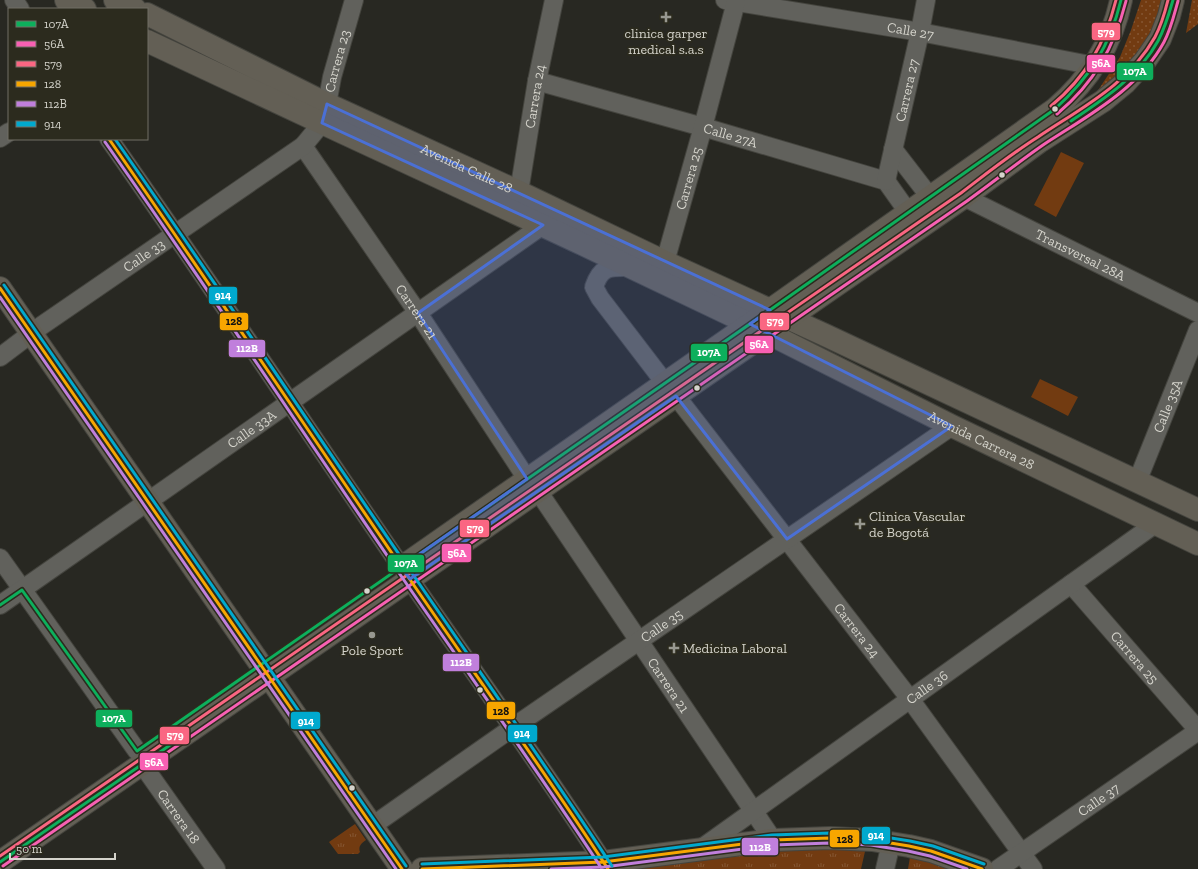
<svg xmlns="http://www.w3.org/2000/svg" width="1198" height="869" font-family="'Zilla Slab',serif">
	<style>
		.grass { fill: url(#grass-dots) }
		.park { fill: url(#park-tufts) }
		.pitch { fill: #723b11 }
		.lines { fill: none; stroke-linecap: round; stroke-linejoin: round }
		.minor-casing { stroke: #44443e; stroke-width: 20 }
		.major-casing { stroke: #44443e; stroke-width: 24 }
		.minor { stroke: #61615c; stroke-width: 18 }
		.major { stroke: #635f55; stroke-width: 22 }
		.bus-1-casing { stroke: #2c2b1e; stroke-width: 6 }
		.bus-2-casing { stroke: #2c2b1e; stroke-width: 6 }
		.bus-3-casing { stroke: #2c2b1e; stroke-width: 6 }
		.bus-4-casing { stroke: #2c2b1e; stroke-width: 6 }
		.bus-5-casing { stroke: #2c2b1e; stroke-width: 6 }
		.bus-6-casing { stroke: #2c2b1e; stroke-width: 6 }
		.bus-1 { stroke: #0daf5c; stroke-width: 3 }
		.bus-2 { stroke: #f860b3; stroke-width: 3 }
		.bus-3 { stroke: #fa6682; stroke-width: 3 }
		.bus-4 { stroke: #f7a600; stroke-width: 3 }
		.bus-5 { stroke: #c07fdc; stroke-width: 3 }
		.bus-6 { stroke: #00a9ce; stroke-width: 3 }
		.marked { fill: #4b70d5; fill-opacity: 0.2; stroke: #4b70d5; stroke-width: 3; stroke-linejoin: round }
		.poi-dot { fill: #989890; stroke: #2c2b1e; stroke-width: 1.5 }
		.bus-dot { fill: #d5d4cc; stroke: #2c2b1e; stroke-width: 1.5 }
		.labels { text-anchor: middle; stroke-width: 3.5; stroke-linejoin: round; paint-order: stroke }
		.street-label { font-size: 14px; fill: #d5d4cc; stroke: #2c2b1e }
		.poi-label { font-size: 14px; fill: #d5d4cc; stroke: #2c2b1e }
		.line-badge { stroke: #2c2b1e; stroke-width: 1.5 }
		.badge-label { font-size: 11px; text-anchor: middle; font-weight: bold; fill: #fff }
		.pale-badge-label { font-size: 11px; text-anchor: middle; font-weight: bold; fill: #111 }
	</style>
	<defs>
		<pattern id="grass-dots" width="8" height="8" patternUnits="userSpaceOnUse"><rect width="8" height="8" fill="#723b11"/><path d="M2 2h.1M6 6h.1" fill="none" stroke="#855632" stroke-width="1.8" stroke-linecap="round"/></pattern>
		<pattern id="park-tufts" width="24" height="20" patternUnits="userSpaceOnUse"><rect width="24" height="20" fill="#723b11"/><path d="M3 7l-1-3M5 7V3M7 7l1-3M15 17l-1-3M17 17v-4M19 17l1-3" fill="none" stroke="#855632"/></pattern>
	</defs>
	<rect width="100%" height="100%" fill="#282822"/>
	<path class="grass" d="M1141,0h27l-13,38 -64,63 29,-44 11,-27z
		M1192,0h6v24l-12,9z"/>
	<path class="park" d="M355,824l11,16c-5,3 -8,7 -6,12l-2,2h-20l-9,-12z
		M778,844l88,3 -5,22h-228z
		M911,851l56,18h-59z"/>
	<path class="pitch" d="M1061,152l23,11 -28,54 -22,-12z
		M1040,379l38,18 -10,19 -37,-19z"/>
	<g class="lines">
		<g class="minor-casing">
			<g id="minor">
				<path d="M14,0l6,9"/>
				<path id="s1" d="M725,0l195,32 175,34"/>
				<path id="s2" d="M537,81l166,46 183,54 22,31"/>
				<path d="M0,138l9,-6"/>
				<path d="M109,139c100,142 195,286 293,429 69,100 140,199 206,301"/>
				<path id="s3" d="M303,146l115,167 109,166"/>
				<path d="M893,149l37,48"/>
				<path id="s4" d="M886,181l34,-149 6,-32"/>
				<path id="s5" d="M519,192l18,-111 17,-81"/>
				<path id="s6" d="M964,197l234,116"/>
				<path id="s7" d="M665,262l38,-135 33,-125"/>
				<path d="M629,267c-20,0 -28,-1 -35,20l6,11 65,85"/>
				<path id="s8" d="M0,357l41,-31 262,-180 19,-23 5,-19 5,-27 22,-77"/>
				<path id="s9" d="M676,396l234,303 123,170"/>
				<path id="s10" d="M1137,482l61,-152"/>
				<path id="s11" d="M538,491l235,349"/>
				<path d="M0,558l137,193"/>
				<path id="s12" d="M1071,584l127,146"/>
				<path id="s13" d="M0,605l543,-380"/>
				<path id="s14" d="M142,764l74,105"/>
				<path id="s15" d="M372,826l140,-98 440,-302"/>
				<path id="s16" d="M699,850l456,-326"/>
				<path d="M885,869l6,-26"/>
				<path id="s17" d="M998,869l200,-138"/>
			</g>
		</g>
		<g class="major-casing">
			<g id="major">
				<path d="M66,0l19,9"/>
				<path d="M115,0l20,9"/>
				<path id="s18" d="M147,14l180,90 192,88 146,70 160,73 373,175"/>
				<path id="s19" d="M147,41l175,82 256,119 172,82 202,102 246,118"/>
				<path d="M0,288l402,581"/>
				<path d="M406,564l364,-254 285,-201c34,-29 57,-65 66,-109"/>
				<path d="M0,862l751,-518 213,-147 75,-55 64,-41 22,-18 20,-22 15,-22 9,-23 4,-16"/>
				<path d="M422,869l181,-7 170,-22 57,-2 42,2 37,6 22,5 51,18"/>
			</g>
		</g>
		<use href="#minor" class="minor"/>
		<use href="#major" class="major"/>
		<g class="bus-1-casing">
			<path id="bus-1" d="M1071,121c33,-22 68,-45 87,-80 7,-13 11,-27 15,-41
				M0,605l22,-15 115,161 633,-441 285,-201c35,-32 55,-63 66,-109
				M0,862l176,-121"/>
		</g>
		<g class="bus-2-casing">
			<path id="bus-2" d="M1057,114c37,-31 57,-66 69,-113
				M3,866l964,-665c25,-18 50,-38 76,-56 44,-29 95,-55 121,-103 7,-13 10,-27 14,-41"/>
		</g>
		<g class="bus-3-casing">
			<path id="bus-3" d="M1051,106c35,-29 54,-62 65,-106
				M0,856l961,-663c25,-19 50,-39 77,-56 43,-29 90,-52 117,-100 6,-11 10,-25 13,-37"/>
		</g>
		<g class="bus-4-casing">
			<path id="bus-4" d="M109,139c98,141 194,284 291,426 69,101 141,201 208,304
				M0,288l402,581
				M422,869l181,-7 170,-22 57,-2 42,2 37,6 22,5 51,18"/>
		</g>
		<g class="bus-5-casing">
			<path id="bus-5" d="M105,142c99,141 194,285 292,428 68,99 139,198 205,299
				M0,297l396,572
				M551,869l53,-2 169,-22 57,-2 41,2 37,6 22,5 37,13"/>
		</g>
		<g class="bus-6-casing">
			<path id="bus-6" d="M115,139c98,140 193,283 290,424 69,101 140,201 207,303
				M4,285l402,581
				M422,864l181,-7 169,-22 58,-2 42,2 38,6 23,5 51,18"/>
		</g>
		<use href="#bus-1" class="bus-1"/>
		<use href="#bus-2" class="bus-2"/>
		<use href="#bus-3" class="bus-3"/>
		<use href="#bus-4" class="bus-4"/>
		<use href="#bus-5" class="bus-5"/>
		<use href="#bus-6" class="bus-6"/>
	</g>
	<path class="marked" d="M327,104l443,206 -20,14 202,102 -165,113 -111,-143 -266,183 -9,-12 126,-88 -109,-166 125,-88 -221,-102z"/>
	<g class="poi-dot">
		<path d="M664 11h4v4h4v4h-4v4h-4v-4h-4v-4h4z"/>
		<path d="M858 518h4v4h4v4h-4v4h-4v-4h-4v-4h4z"/>
		<circle cx="372" cy="635" r="4"/>
		<path d="M672 642h4v4h4v4h-4v4h-4v-4h-4v-4h4z"/>
	</g>
	<g class="bus-dot">
		<circle cx="1055" cy="109" r="3.5"/>
		<circle cx="1002" cy="175" r="3.5"/>
		<circle cx="697" cy="388" r="3.5"/>
		<circle cx="367" cy="591" r="3.5"/>
		<circle cx="480" cy="690" r="3.5"/>
		<circle cx="352" cy="788" r="3.5"/>
	</g>
	<g class="labels">
		<g class="street-label">
			<text dy="5" stroke="none"><textPath href="#s1" startOffset="188">Calle 27</textPath></text>
			<text dy="5" stroke="none"><textPath href="#s8" startOffset="463">Carrera 23</textPath></text>
			<text dy="5" stroke="none"><textPath href="#s4" startOffset="93">Carrera 27</textPath></text>
			<text dy="5" stroke="none"><textPath href="#s5" startOffset="97">Carrera 24</textPath></text>
			<text dy="5" stroke="none"><textPath href="#s2" startOffset="201">Calle 27A</textPath></text>
			<text dy="5" stroke="none"><textPath href="#s18" startOffset="355">Avenida Calle 28</textPath></text>
			<text dy="5" stroke="none"><textPath href="#s7" startOffset="87">Carrera 25</textPath></text>
			<text dy="5" stroke="none"><textPath href="#s6" startOffset="130">Transversal 28A</textPath></text>
			<text dy="5" stroke="none"><textPath href="#s8" startOffset="176">Calle 33</textPath></text>
			<text dy="5" stroke="none"><textPath href="#s3" startOffset="201">Carrera 21</textPath></text>
			<text dy="5" stroke="none"><textPath href="#s10" startOffset="82">Calle 35A</textPath></text>
			<text dy="5" stroke="none"><textPath href="#s13" startOffset="307">Calle 33A</textPath></text>
			<text dy="5" stroke="none"><textPath href="#s19" startOffset="925">Avenida Carrera 28</textPath></text>
			<text dy="5" stroke="none"><textPath href="#s15" startOffset="352">Calle 35</textPath></text>
			<text dy="5" stroke="none"><textPath href="#s9" startOffset="296">Carrera 24</textPath></text>
			<text dy="5" stroke="none"><textPath href="#s12" startOffset="97">Carrera 25</textPath></text>
			<text dy="5" stroke="none"><textPath href="#s11" startOffset="234">Carrera 21</textPath></text>
			<text dy="5" stroke="none"><textPath href="#s16" startOffset="280">Calle 36</textPath></text>
			<text dy="5" stroke="none"><textPath href="#s17" startOffset="122">Calle 37</textPath></text>
			<text dy="5" stroke="none"><textPath href="#s14" startOffset="64">Carrera 18</textPath></text>
		</g>
		<g class="poi-label">
			<text x="666" y="38">clinica garper<tspan x="666" dy="16">medical s.a.s</tspan></text>
			<text x="869" y="521" text-anchor="start">Clinica Vascular<tspan x="869" dy="16">de Bogotá</tspan></text>
			<text x="683" y="653" text-anchor="start">Medicina Laboral</text>
			<text x="372" y="655">Pole Sport</text>
		</g>
	</g>
	<g class="line-badge">
		<rect x="1091" y="22" width="30" height="19" rx="4" fill="#fa6682"/>
		<rect x="1086" y="54" width="30" height="19" rx="4" fill="#f860b3"/>
		<rect x="1116" y="62" width="38" height="19" rx="4" fill="#0daf5c"/>
		<rect x="208" y="286" width="30" height="19" rx="4" fill="#00a9ce"/>
		<rect x="219" y="312" width="30" height="19" rx="4" fill="#f7a600"/>
		<rect x="759" y="312" width="31" height="19" rx="4" fill="#fa6682"/>
		<rect x="744" y="335" width="30" height="19" rx="4" fill="#f860b3"/>
		<rect x="228" y="339" width="38" height="19" rx="4" fill="#c07fdc"/>
		<rect x="690" y="343" width="38" height="19" rx="4" fill="#0daf5c"/>
		<rect x="459" y="519" width="31" height="19" rx="4" fill="#fa6682"/>
		<rect x="441" y="543" width="31" height="20" rx="4" fill="#f860b3"/>
		<rect x="387" y="554" width="38" height="19" rx="4" fill="#0daf5c"/>
		<rect x="442" y="653" width="38" height="19" rx="4" fill="#c07fdc"/>
		<rect x="486" y="701" width="30" height="19" rx="4" fill="#f7a600"/>
		<rect x="95" y="709" width="38" height="19" rx="4" fill="#0daf5c"/>
		<rect x="290" y="711" width="31" height="19" rx="4" fill="#00a9ce"/>
		<rect x="507" y="724" width="31" height="19" rx="4" fill="#00a9ce"/>
		<rect x="159" y="726" width="31" height="19" rx="4" fill="#fa6682"/>
		<rect x="139" y="752" width="30" height="19" rx="4" fill="#f860b3"/>
		<rect x="861" y="826" width="30" height="19" rx="4" fill="#00a9ce"/>
		<rect x="829" y="829" width="31" height="19" rx="4" fill="#f7a600"/>
		<rect x="741" y="837" width="38" height="19" rx="4" fill="#c07fdc"/>
	</g>
	<g class="badge-label">
		<text x="1106" y="36">579</text>
		<text x="1101" y="67">56A</text>
		<text x="1135" y="75">107A</text>
		<text x="223" y="299">914</text>
		<text x="775" y="325">579</text>
		<text x="759" y="348">56A</text>
		<text x="247" y="352">112B</text>
		<text x="709" y="356">107A</text>
		<text x="475" y="532">579</text>
		<text x="457" y="557">56A</text>
		<text x="406" y="567">107A</text>
		<text x="461" y="666">112B</text>
		<text x="114" y="722">107A</text>
		<text x="306" y="725">914</text>
		<text x="522" y="737">914</text>
		<text x="175" y="739">579</text>
		<text x="154" y="766">56A</text>
		<text x="876" y="839">914</text>
		<text x="760" y="851">112B</text>
	</g>
	<g class="pale-badge-label">
		<text x="234" y="325">128</text>
		<text x="501" y="715">128</text>
		<text x="845" y="843">128</text>
	</g>
	<rect x="8" y="8" width="140" height="132" fill="#2c2b1e" stroke="#706f64"/>
	<rect x="16" y="21" width="20" height="6" fill="#0daf5c" stroke="#706f64"/>
	<text x="44" y="28" font-size="12" fill="#d5d4cc">107A</text>
	<rect x="16" y="41" width="20" height="6" fill="#f860b3" stroke="#706f64"/>
	<text x="44" y="48" font-size="12" fill="#d5d4cc">56A</text>
	<rect x="16" y="61" width="20" height="6" fill="#fa6682" stroke="#706f64"/>
	<text x="44" y="68" font-size="12" fill="#d5d4cc">579</text>
	<rect x="16" y="81" width="20" height="6" fill="#f7a600" stroke="#706f64"/>
	<text x="44" y="88" font-size="12" fill="#d5d4cc">128</text>
	<rect x="16" y="101" width="20" height="6" fill="#c07fdc" stroke="#706f64"/>
	<text x="44" y="108" font-size="12" fill="#d5d4cc">112B</text>
	<rect x="16" y="121" width="20" height="6" fill="#00a9ce" stroke="#706f64"/>
	<text x="44" y="128" font-size="12" fill="#d5d4cc">914</text>
	<path d="M10 853v6h105v-6" fill="none" stroke="#d5d4cc" stroke-width="2"/>
	<text x="16" y="853" font-size="12" fill="#d5d4cc" stroke="#2c2b1e" stroke-width="3" paint-order="stroke">50 m</text>
</svg>
